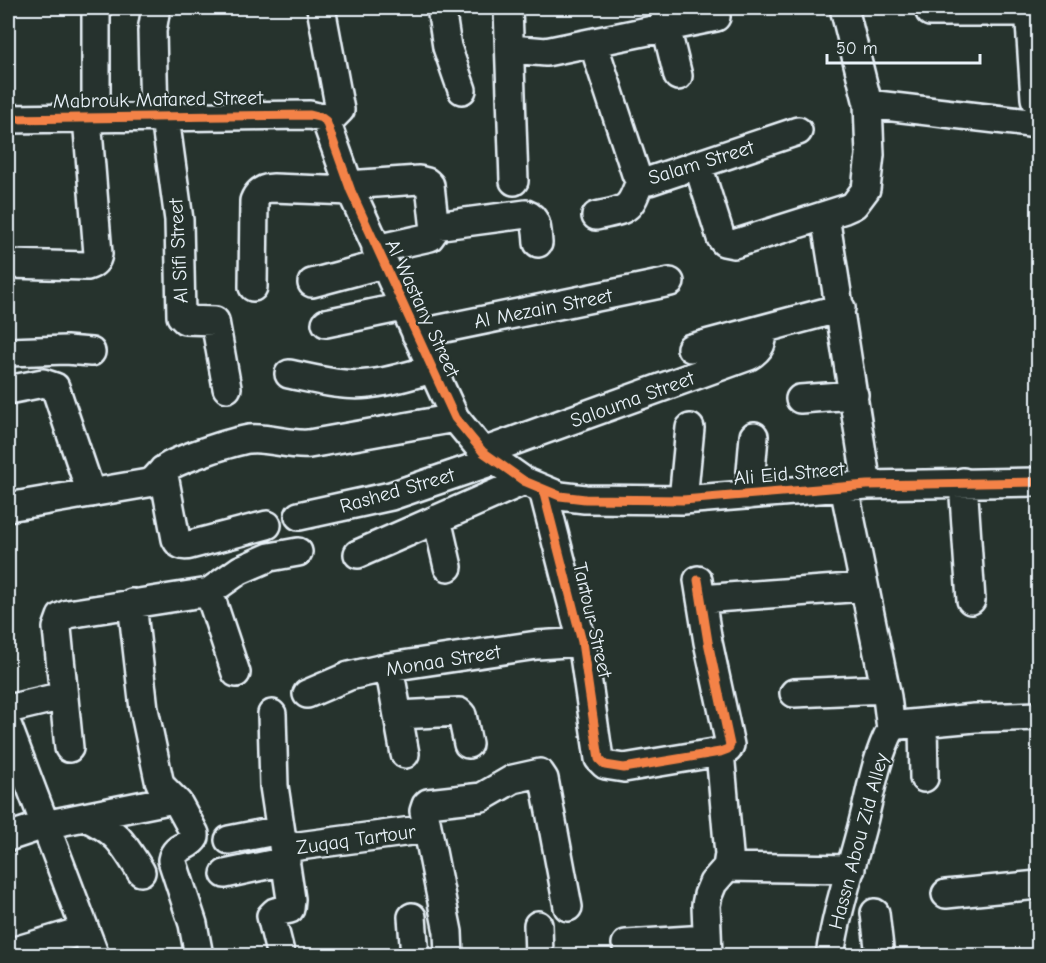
<svg xmlns="http://www.w3.org/2000/svg" width="1046" height="963" font-family="'Comic Neue',sans-serif">
	<style>
		.lines { fill: none; stroke-linecap: round; stroke-linejoin: round }
		.minor-casing { stroke: #e8f1f8; stroke-width: 32 }
		.major-casing { stroke: #e8f1f8; stroke-width: 38 }
		.minor { stroke: #26332d; stroke-width: 27 }
		.major { stroke: #26332d; stroke-width: 33 }
		.cycleway-casing { stroke: #26332d; stroke-width: 13 }
		.cycleway { stroke: #f48246; stroke-width: 9 }
		.labels { text-anchor: middle; stroke-width: 4.5; stroke-linejoin: round; paint-order: stroke }
		.street-label { font-size: 20px; fill: #e8f1f8; stroke: #26332d }
	</style>
	<rect width="100%" height="100%" fill="#26332d"/>
	<filter id="ink" filterUnits="userSpaceOnUse"><feTurbulence type="fractalNoise" baseFrequency=".0167" numOctaves="2"/><feDisplacementMap in="SourceGraphic" scale="12" xChannelSelector="R" yChannelSelector="G"/><feConvolveMatrix kernelMatrix="1 2 1 2 8 2 1 2 1" color-interpolation-filters="sRGB"/></filter>
	<g filter="url(#ink)">
		<g class="lines">
			<g class="minor-casing">
				<path id="minor" d="M96,8v110
					M321,8l19,102 -6,6 -12,2
					M441,8l6,39 15,43
					M508,8l6,173
					M665,8l1,19 12,49
					M930,12h102
					M593,43l43,131 4,7h9l149,-50
					M511,49l35,3 170,-35
					M868,104l170,20
					M154,118l-2,-87 4,-23
					M165,118l14,102 2,96 4,4 30,1 12,67
					M8,119l302,-4 12,3 4,3 25,70 104,227 28,34 41,29 36,15 25,3 98,1 184,-15 171,-3
					M698,165l23,73 3,4 10,2 111,-35 9,-4 12,-16 4,-34 -2,-51 -24,-96
					M348,185l71,-5 8,2 3,3 5,45 -5,7 -54,12
					M596,216c31,-7 33,-4 44,-35
					M825,216l42,269
					M435,226l91,-12c12,4 11,18 12,29
					M8,264l79,2c7,-2 10,-5 11,-12l-11,-136
					M312,283l71,-19
					M253,287l1,-86c4,-10 9,-13 19,-13l78,3
					M326,323l77,-16
					M416,334l254,-52
					M691,348l150,-40
					M8,352l58,-2 25,2
					M289,374c25,5 53,13 79,10 22,-2 43,-9 64,-15
					M8,390l35,-7 12,4 36,106
					M800,399l54,-4
					M483,452l266,-96c12,-7 14,-14 14,-27
					M163,470l13,69c3,6 7,8 14,6l77,-20
					M963,482l8,118
					M844,487l43,210 4,32
					M543,490l39,152 17,117 6,6 19,3 96,-16 8,-3 2,-4 -22,-103 -10,-62
					M749,495l5,-59
					M683,500l7,-72
					M8,507l140,-24c10,-3 12,-13 21,-17 17,-9 61,-24 80,-27 21,-2 40,7 60,5l146,-26
					M299,516l92,-20 102,-35
					M437,519l11,48
					M358,554l166,-73
					M209,592l27,81
					M701,599l163,-12
					M132,603l12,106 15,71 3,7 16,16 17,31v3c-6,11 -20,8 -23,23l21,64 6,32
					M389,667l16,87
					M794,693l91,-4
					M307,694l42,-18 40,-9 148,-22 45,-3
					M8,709l55,-13
					M272,714l2,72 17,113 -1,10 -15,3 -4,4 10,40
					M398,715l61,-3 3,3 6,29
					M923,723l1,55
					M8,727l87,229
					M891,729l8,-4 76,-7 63,-2
					M69,748l-12,-120 4,-11 7,-3 141,-22 31,-22 30,-13 28,-5
					M85,817c32,14 38,26 56,55
					M8,837l36,-12 130,-26
					M229,840l51,-10
					M284,848l143,-19
					M727,867l124,2
					M225,874l61,-13
					M946,894l92,-9
					M875,913l5,43
					M412,917l3,39
					M538,925l1,31
					M626,944l81,-5
					M8,953l77,-23
					M449,956l-1,-24 -24,-121 2,-6 2,-2 54,-6 31,-18 27,-6 4,6 24,128
					M708,956l-2,-51 2,-10 5,-12 14,-16 2,-13 -9,-102
					M830,956c6,-43 20,-84 31,-126 9,-33 14,-71 30,-101"/>
			</g>
			<g class="major-casing">
				<path id="major" d="M1032,8l6,90"/>
			</g>
			<use href="#minor" class="minor"/>
			<use href="#major" class="major"/>
			<g class="cycleway-casing">
				<path id="cycleway" d="M8,119l302,-4 12,3 4,3 25,70 104,227 28,34 41,29 36,15 25,3 98,1 184,-15 171,-3
					M543,490l39,152 17,117 6,6 19,3 96,-16 8,-3 2,-4 -22,-103 -10,-62"/>
			</g>
			<use href="#cycleway" class="cycleway"/>
		</g>
	</g>
	<g class="labels">
		<g class="street-label">
			<text transform="translate(158 99) rotate(-1)" y="7">Mabrouk Matared Street</text>
			<text transform="translate(701 162) rotate(-17)" y="7">Salam Street</text>
			<text transform="translate(178 251) rotate(-93)" y="7">Al Sifi Street</text>
			<text transform="translate(423 308) rotate(65)" y="7">Al Wastany Street</text>
			<text transform="translate(543 308) rotate(-11)" y="7">Al Mezain Street</text>
			<text transform="translate(632 399) rotate(-20)" y="7">Salouma Street</text>
			<text transform="translate(789 473) rotate(-5)" y="7">Ali Eid Street</text>
			<text transform="translate(397 490) rotate(-16)" y="7">Rashed Street</text>
			<text transform="translate(593 620) rotate(77)" y="7">Tartour Street</text>
			<text transform="translate(443 660) rotate(-9)" y="7">Monaa Street</text>
			<text transform="translate(356 839) rotate(-8)" y="7">Zuqaq Tartour</text>
			<text transform="translate(858 841) rotate(-75)" y="7">Hassn Abou Zid Alley</text>
		</g>
	</g>
	<rect width="1046" height="963" fill="none" stroke="#26332d" stroke-width="30"/>
	<rect x="15" y="15" width="1016" height="933" fill="none" stroke="#e8f1f8" stroke-width="2" filter="url(#ink)"/>
	<path d="M827 54v9h153v-9" fill="none" stroke="#e8f1f8" stroke-width="3"/>
	<text x="836" y="54" font-size="18" fill="#e8f1f8" stroke="#26332d" stroke-width="4.5" paint-order="stroke">50 m</text>
</svg>
